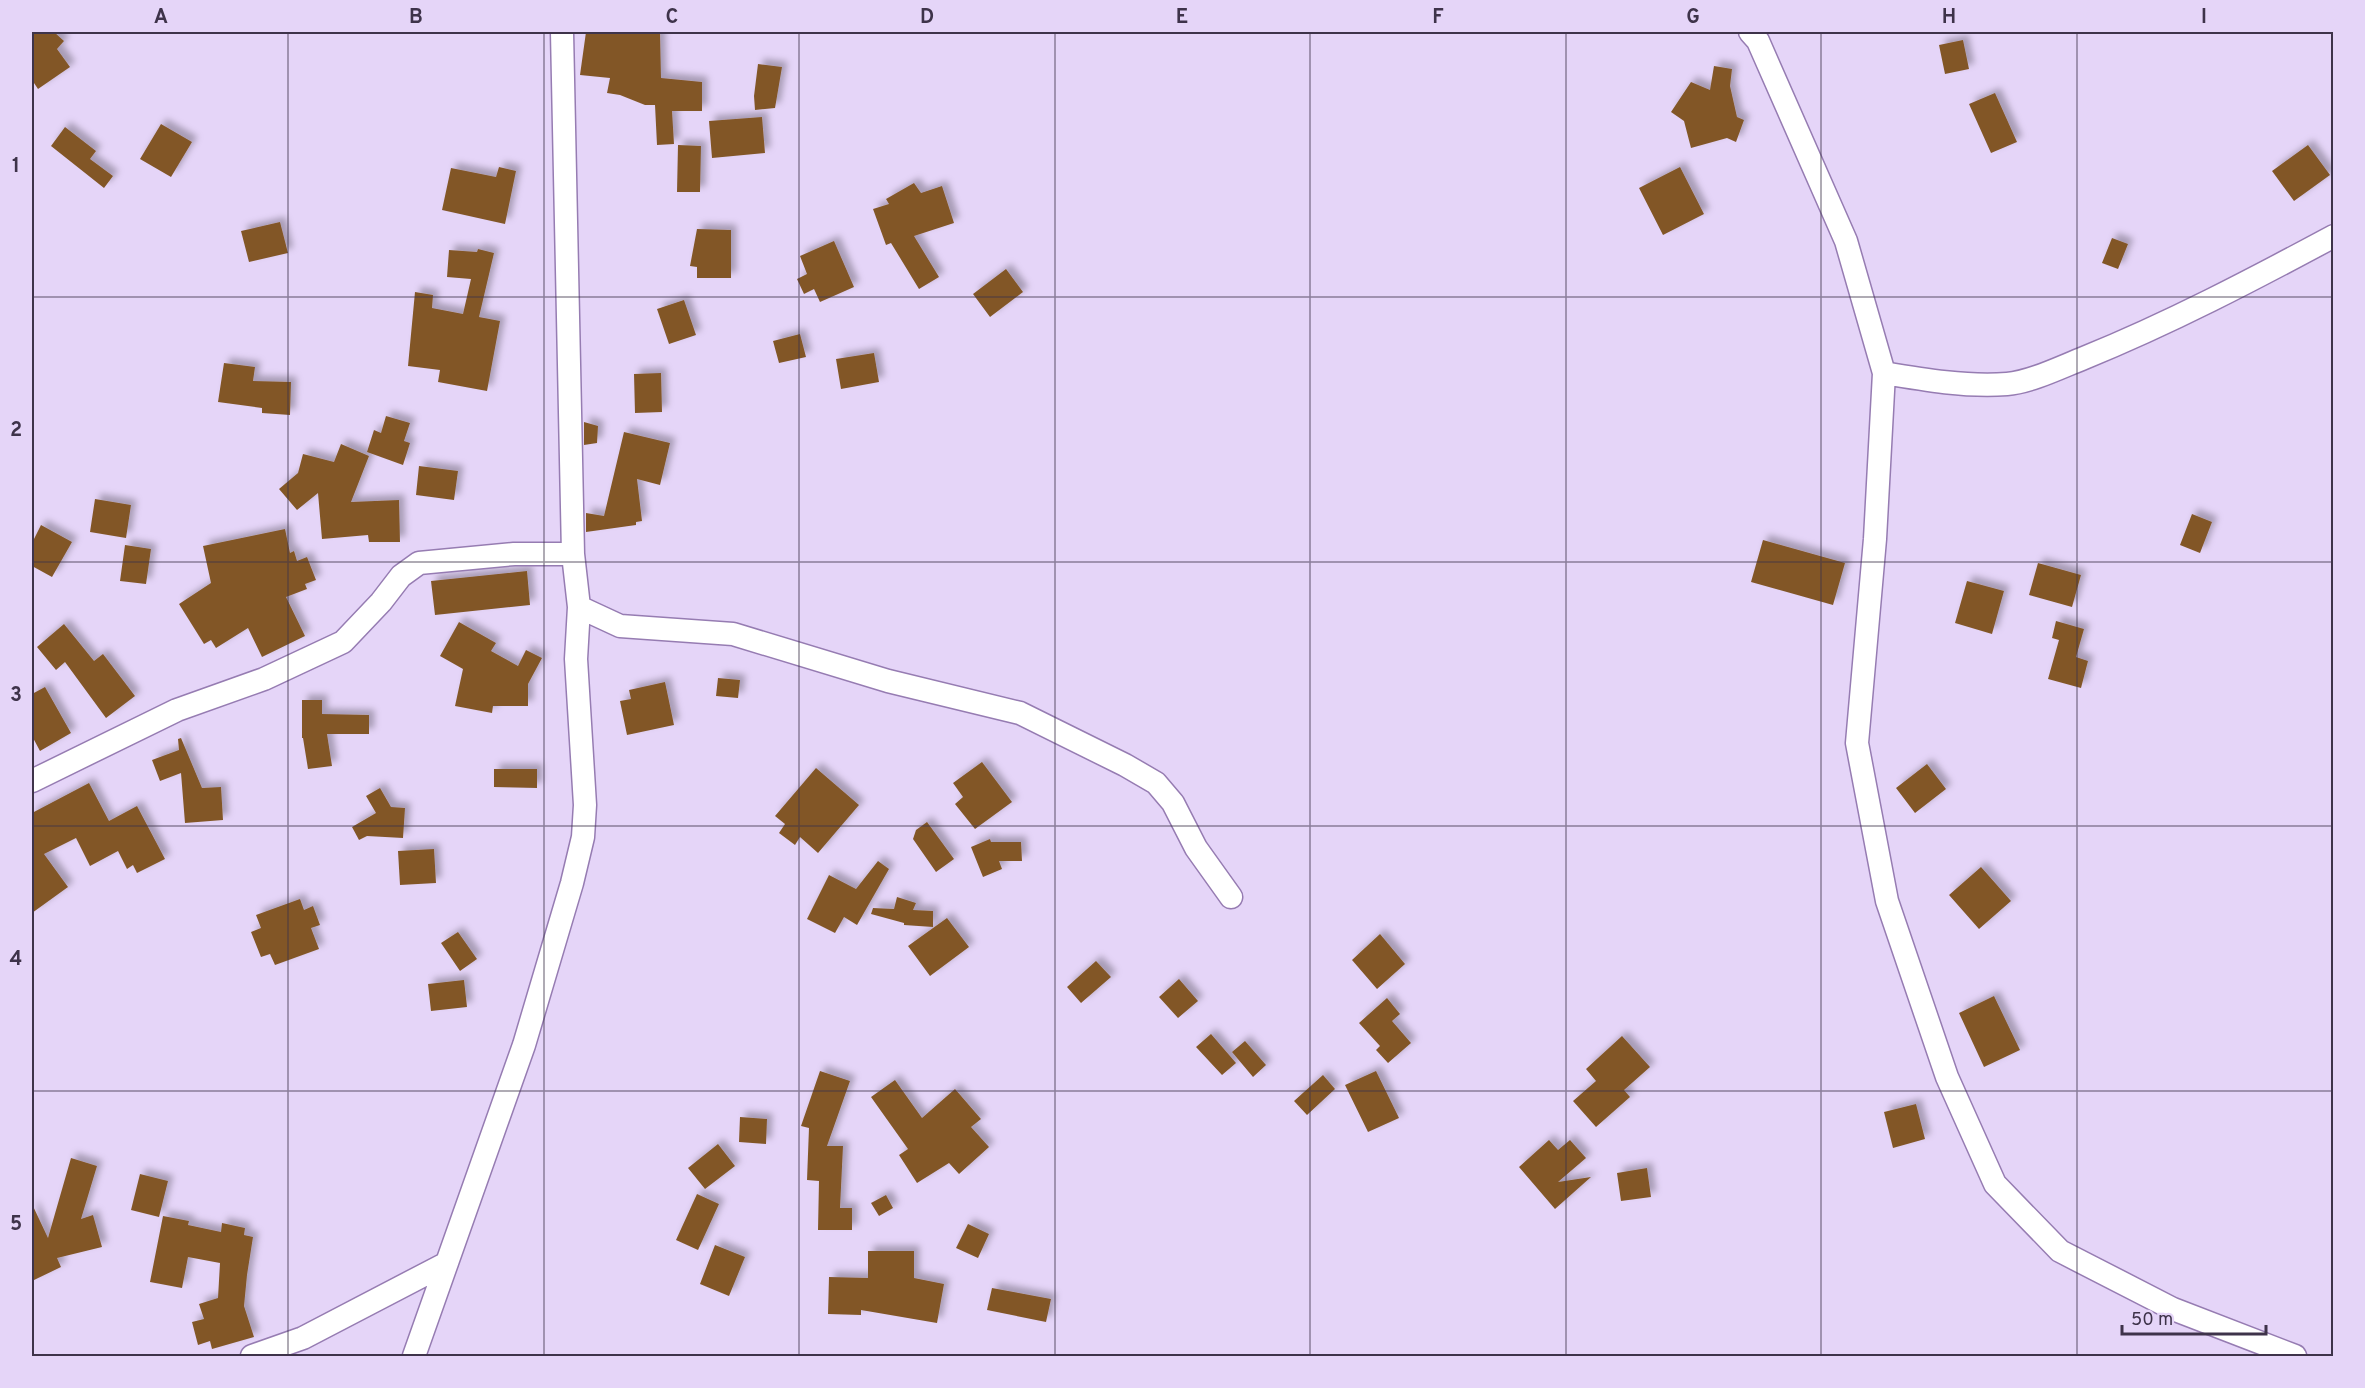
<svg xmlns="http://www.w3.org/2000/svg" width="2365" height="1388" font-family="Overpass,sans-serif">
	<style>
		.building { fill: #825728; filter: url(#shadow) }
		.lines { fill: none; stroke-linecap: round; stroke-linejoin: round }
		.street-casing { stroke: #967cb2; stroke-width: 25 }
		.street { stroke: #fff; stroke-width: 22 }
		.grid { fill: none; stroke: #3e334a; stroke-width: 1.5; stroke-opacity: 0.55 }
		.neatline { fill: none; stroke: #3e334a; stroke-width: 2 }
		.grid-label { font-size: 20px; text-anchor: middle; font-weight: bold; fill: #3e334a }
	</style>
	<defs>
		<filter id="shadow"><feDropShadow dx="5.5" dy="-5.5" stdDeviation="3" flood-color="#0004"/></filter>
	</defs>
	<rect width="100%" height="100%" fill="#e5d5f8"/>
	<path class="building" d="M32,32h22l10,9 -7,8 13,18 -32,22 -6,-9z
		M586,32l74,1 1,45 41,4v29h-30l2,33 -17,1 -2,-40h-10l-25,-10 -13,-2 3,-15 -30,-3z
		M1963,40l6,29 -24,5 -6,-29z
		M758,64l24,3 -7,41 -20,2 -1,-14z
		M1714,66l18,3 -2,17 7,31 7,3 -8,22 -9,-4 -36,10 -7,-27 -13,-9 20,-30 19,8z
		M1995,93l22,49 -26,11 -22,-49z
		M762,117l3,36 -53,5 -3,-37z
		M161,124l31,18 -21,35 -31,-18z
		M65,127l31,24 -6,8 23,17 -9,12 -53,-42z
		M678,145l23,1 -1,46h-23z
		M2308,145l22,30 -36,26 -22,-30z
		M499,167l17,4 -11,53 -63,-14 9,-42 45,9z
		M1680,167l24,47 -41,21 -24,-47z
		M914,183l7,10 21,-7 12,37 -40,13 25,41 -20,12 -28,-46 -5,2 -13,-36 16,-5 -3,-5z
		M280,222l8,31 -39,9 -8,-31z
		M697,229l34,1v48h-34v-11l-7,-1z
		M2112,238l16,6 -10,25 -16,-6z
		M834,241l20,46 -34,15 -6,-13 -10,5 -7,-15 10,-5 -7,-18z
		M478,249l16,4 -15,64 21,4 -13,70 -49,-9 2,-12 -32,-4 7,-74 18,3 -1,13 31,6 8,-35 -24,-2 2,-27 28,2z
		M1006,269l17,23 -33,25 -17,-23z
		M684,300l12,35 -27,9 -12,-35z
		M800,334l6,23 -27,6 -6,-22z
		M874,353l5,29 -38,7 -5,-30z
		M224,363l31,4 -2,14 38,1 -1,33 -28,-2v-5l-44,-6z
		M661,373l1,39 -27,1 -1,-39z
		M386,416l24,7 -6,18 6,2 -7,22 -36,-13 7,-22 7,3z
		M584,422l14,4 -1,17 -13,2z
		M624,432l46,11 -10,42 -23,-6 5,42 -6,1v3l-50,7v-19l18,3z
		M341,444l28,12 -18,46 48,-2 1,42h-31l-1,-7 -46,4 -4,-46 -21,17 -18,-21 19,-16 5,-19 31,8z
		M419,466l39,5 -4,29 -38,-5z
		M95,499l36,6 -5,33 -36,-6z
		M2192,514l20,8 -12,31 -20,-8z
		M41,525l31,17 -20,35 -20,-11v-23z
		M285,529l5,24 4,-2 3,10 10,-4 9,23 -11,4 2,5 -21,8 19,39 -43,21 -14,-29 -32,20 -5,-8 -7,4 -25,-40 32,-21 -8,-37z
		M1763,540l82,23 -12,42 -82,-23z
		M125,545l26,4 -5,35 -26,-3z
		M2038,563l43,12 -9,32 -43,-12z
		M527,571l3,34 -95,10 -4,-34z
		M1967,581l37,10 -12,43 -37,-11z
		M2056,621l28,8 -8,28 12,4 -7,27 -33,-9 11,-39 -7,-2z
		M459,622l37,21 -5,8 27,15 8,-16 16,8 -14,26v22h-35l-1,7 -37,-7 8,-37 -23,-13z
		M64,624l30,37 9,-7 32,42 -29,22 -41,-56 -9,8 -19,-23z
		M718,678l22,2 -2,18 -22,-2z
		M665,682l9,43 -47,10 -7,-34 11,-2 -2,-9z
		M45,687l26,46 -31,18 -8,-15v-42z
		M302,700h20v14l47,1v19h-42l5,32 -24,3 -5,-31h-1z
		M181,738l21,50 19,-1 2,33 -38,3 -4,-50 -21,8 -8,-21 27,-10 -1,-11z
		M982,762l30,40 -37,27 -20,-25 8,-7 -10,-14z
		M1927,764l19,25 -31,24 -19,-25z
		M816,768l43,37 -41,48 -18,-16 -5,8 -16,-12 6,-9 -10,-8z
		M494,769h43v19l-43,-1z
		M89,783l20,38 28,-15 28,53 -28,14 -4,-8 -6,4 -9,-18 -28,15 -14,-28 -32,16 24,33 -36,26v-100z
		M380,788l11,19 14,1 -2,30 -36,-2 -8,4 -7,-13 24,-14 -10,-17z
		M927,822l27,37 -18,13 -23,-33 3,-9z
		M990,839l1,3h30l1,19h-23l3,8 -19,8 -12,-30z
		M434,849l2,34 -36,2 -2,-34z
		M878,861l11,8 -32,56 -13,-8 -9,16 -28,-14 22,-44 27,14z
		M1981,867l30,34 -32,28 -30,-34z
		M897,897l19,6 -3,7 20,1v16l-29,-2v-2l-33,-9 2,-6 21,1z
		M300,899l4,11 9,-4 7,19 -9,3 8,21 -44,16 -5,-11 -9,3 -10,-25 10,-4 -5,-13z
		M947,918l22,29 -39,29 -22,-30z
		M458,932l19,27 -17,12 -19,-28z
		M1380,934l25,30 -28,25 -25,-29z
		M1096,961l15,16 -30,26 -14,-16z
		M1179,979l19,22 -20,17 -19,-21z
		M464,980l3,27 -36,4 -3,-27z
		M1994,996l26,54 -36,17 -25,-54z
		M1387,998l13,16 -8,7 19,22 -23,20 -12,-13 4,-4 -21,-23z
		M1211,1034l25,29 -14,12 -26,-28z
		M1622,1036l28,31 -26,23 6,7 -34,30 -23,-26 23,-20 -10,-12z
		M1245,1041l21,24 -13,12 -21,-25z
		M820,1071l30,10 -23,65h16l-3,62h12v22h-34l1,-49 -12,-1 2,-52 -8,-2z
		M1376,1071l23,47 -31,14 -23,-47z
		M1323,1075l12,14 -28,26 -13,-14z
		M895,1080l27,38 33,-29 26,30 -10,8 18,20 -30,27 -10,-11 -32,20 -18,-28 9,-6 -37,-52z
		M1916,1104l9,35 -32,9 -9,-36z
		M740,1117l27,2 -1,25 -27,-2z
		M1549,1140l9,10 12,-10 16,18 -28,24 33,-5 -36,32 -36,-42z
		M718,1144l17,22 -30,23 -17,-21z
		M71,1158l26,8 -16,53 12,-4 9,32 -45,11 4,9 -29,14v-77l16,34z
		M1647,1168l4,29 -30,4 -4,-28z
		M140,1174l28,7 -9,36 -28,-7z
		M697,1194l22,10 -21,46 -22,-10z
		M886,1195l7,13 -14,8 -8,-13z
		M163,1216l26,5 -1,4 33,7 1,-9 23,5 -1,7 9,2 -6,38 -3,31 10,31 -42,12 -2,-8 -12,4 -6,-23 12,-3 -5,-15 19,-6 2,-35 -32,-6 -6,31 -32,-6z
		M968,1224l21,10 -11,24 -22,-10z
		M715,1245l30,12 -16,39 -29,-12z
		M868,1251h46v27l30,6 -7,39 -76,-13v5l-33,-1 1,-37 39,1z
		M992,1288l59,11 -5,23 -59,-12z"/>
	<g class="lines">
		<g class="street-casing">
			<path id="street" d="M1750,32l8,9 88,200 38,132 -9,166 -18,204 30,158 60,176 48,107 65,67 113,58 122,47
				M1884,373c41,7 82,14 123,11 24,-2 54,-17 77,-26 86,-35 168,-78 250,-122
				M579,607l41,19 113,8 155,47 132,32 105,52 31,18 17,20 23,45 35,49
				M32,781l145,-71 87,-31 79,-37 38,-40 20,-26 18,-13 95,-9h59
				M252,1356l51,-18 144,-75
				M414,1356l110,-311 48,-162 11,-46 2,-32 -9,-146 3,-52 -6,-53 -11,-522"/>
		</g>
		<use href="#street" class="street"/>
	</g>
	<path class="grid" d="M288,32v1324M544,32v1324M799,32v1324M1055,32v1324M1310,32v1324M1566,32v1324M1821,32v1324M2077,32v1324M32,297h2302M32,562h2302M32,826h2302M32,1091h2302"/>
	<rect width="2365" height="1388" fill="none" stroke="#e5d5f8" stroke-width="66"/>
	<path d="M2122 1325v9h144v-9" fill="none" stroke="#3e334a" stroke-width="3"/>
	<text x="2131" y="1325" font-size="18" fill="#3e334a" stroke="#e5d5f8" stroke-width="4.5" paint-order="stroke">50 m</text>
	<rect x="33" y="33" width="2299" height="1322" class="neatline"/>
	<g class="grid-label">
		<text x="161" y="23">A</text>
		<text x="416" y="23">B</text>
		<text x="672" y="23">C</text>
		<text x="927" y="23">D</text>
		<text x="1182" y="23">E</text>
		<text x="1438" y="23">F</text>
		<text x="1693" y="23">G</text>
		<text x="1949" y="23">H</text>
		<text x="2204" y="23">I</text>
		<text x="16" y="172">1</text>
		<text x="16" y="436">2</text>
		<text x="16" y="701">3</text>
		<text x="16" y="965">4</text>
		<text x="16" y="1230">5</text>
	</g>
</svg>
